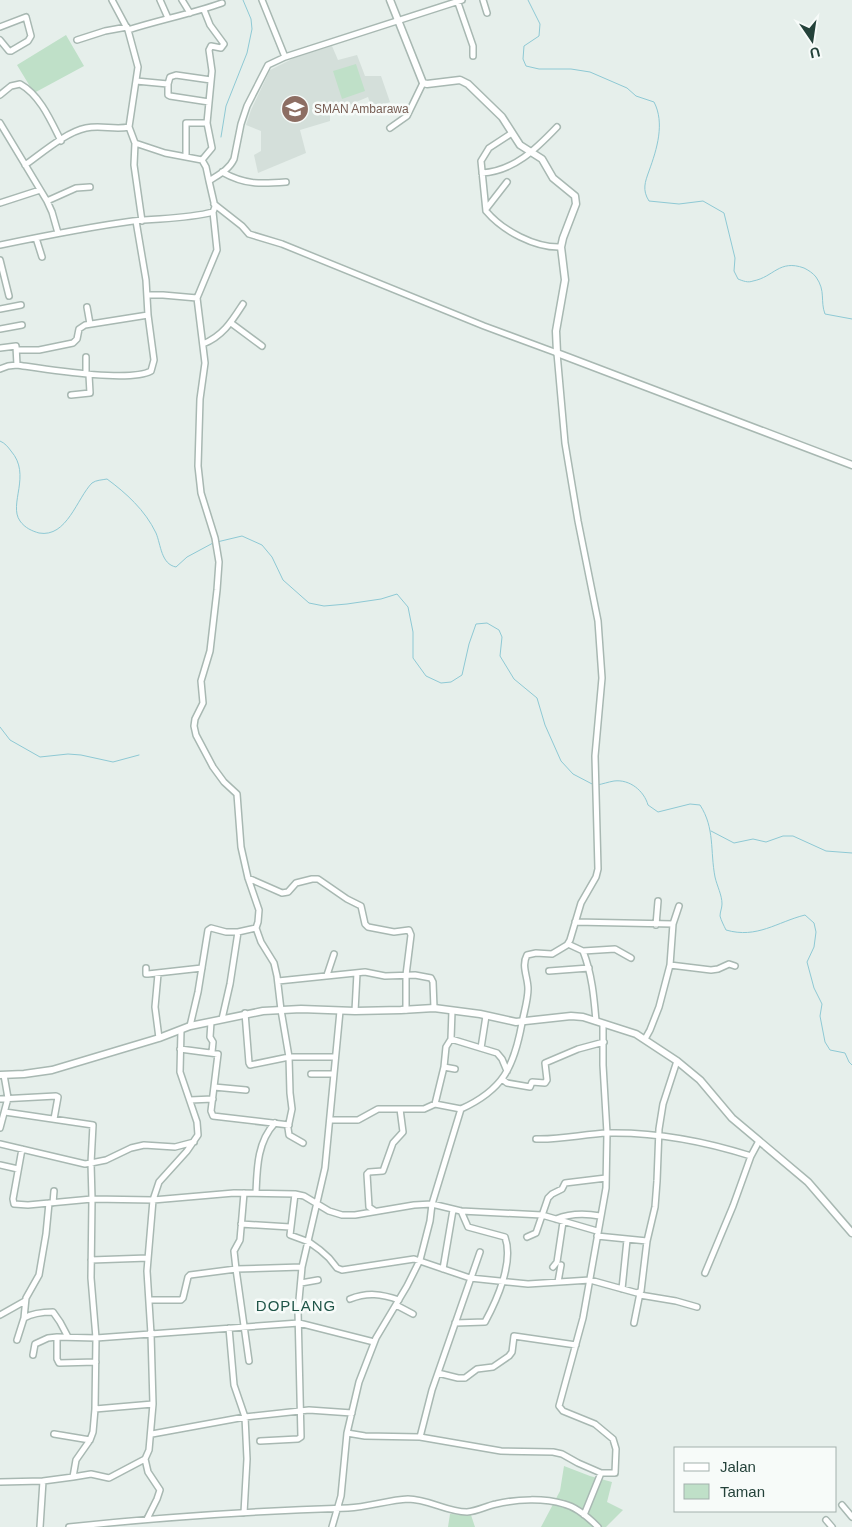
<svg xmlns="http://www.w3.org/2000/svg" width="852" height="1527" font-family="Helvetica,sans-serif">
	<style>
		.built { fill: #d4dfda }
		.green { fill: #bfe0c8 }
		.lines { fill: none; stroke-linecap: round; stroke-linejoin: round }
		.stream { stroke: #8ec9d4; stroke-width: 1 }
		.minor-casing { stroke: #a8b8b2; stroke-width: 8 }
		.tertiary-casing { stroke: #a8b8b2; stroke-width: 9 }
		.minor { stroke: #fff; stroke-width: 5 }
		.tertiary { stroke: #fff; stroke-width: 6 }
		.labels { text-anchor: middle; stroke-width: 5; stroke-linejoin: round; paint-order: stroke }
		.education-label { font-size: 12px; fill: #785e54; stroke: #f7fbf9; text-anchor: start }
		.quarter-label { font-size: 15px; letter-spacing: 1px; fill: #1f5548; stroke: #f7fbf9 }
	</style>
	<rect width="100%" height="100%" fill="#e6efeb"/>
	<path class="built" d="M332,46l6,14 19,-5 8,21h16l9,26 -18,7 -4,-12 -38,16v8l-30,9 6,23 -48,20 -4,-18 7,-4v-20l-15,-6 5,-15 19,-40 24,-12z"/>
	<path class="green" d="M66,35l18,31 -50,27 -17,-28z
		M356,64l9,27 -23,8 -9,-28z
		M564,1466l26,10 22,6 -5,20 16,8 -17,17h-65l19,-36z
		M450,1514l21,1 4,12h-27z"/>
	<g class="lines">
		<path class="stream" d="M528,0l12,24 -1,12 -15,10 -1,13 3,7 13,3h32l19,3 37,16 9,8 18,6c11,21 3,47 -5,69 -4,11 -7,19 0,30l30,3 24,-3 21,12 11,45 -1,13 4,8c5,2 10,4 15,2 21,-4 26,-22 51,-13 4,2 9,5 12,9 10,14 4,24 9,37l27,5
			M221,137l5,-31 21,-53 5,-24 -1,-10 -8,-19
			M0,441c5,2 8,6 11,10 21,24 -3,53 9,70 5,7 12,10 19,12 28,5 38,-35 53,-50 4,-3 10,-3 15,-4 19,14 38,31 49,54 5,12 5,31 20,34l11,-10 26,-14
			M217,542l25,-6 20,9 10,12 11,23 26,23 15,3 23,-2 34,-5 16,-5 11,13 5,25v26l13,18 15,7 10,-1 11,-7 7,-31 7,-20 11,-1 12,7 3,7 -2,19 14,23 23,19 8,27 16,36 12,13 21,11
			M0,727l10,13 30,17 28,-3 13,1 32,7 26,-7
			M597,785c6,-1 11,-3 17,-4 16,-2 30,10 34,24l10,7 32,-8 10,1c15,23 10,46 15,72 2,9 7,18 7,27 0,4 -2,8 -2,12 1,4 4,10 6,14 31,9 51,-8 79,-15l9,8 2,9 -2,15 -7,15 7,26 8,16 -2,12 5,26 5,8 15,3 4,9 3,3
			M711,831l23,12 19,-4 13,3 17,-6h10l33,15 26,2"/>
		<g class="minor-casing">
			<path id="minor" d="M112,0l16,30 10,37 -9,60 6,16 30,10 37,7 4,7 3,14
				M160,0l8,18
				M182,0l8,13
				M262,0l23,57
				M457,0l16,46v10
				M483,0l4,13
				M0,27l26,-10 5,19 -3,5 -17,10h-2l-9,-11
				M128,30c31,-10 63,-16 94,-27
				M77,40l28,-9 22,-4
				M136,81l32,3v11l2,1 39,6
				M168,84l2,-7 6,-2 35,5
				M0,95l11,-9 9,-2c20,11 31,37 41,57
				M0,123l47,78 5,11 6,21
				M390,128l17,-12 16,-33
				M512,133l-23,15 -8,13 5,50c17,20 49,37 75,36
				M135,143l-1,22 8,56
				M186,157v-34h21
				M202,160l10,-12 -5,-25 5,-52 -3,-21 2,-4 10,2 3,-4 -14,-19 -6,-15
				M25,165c17,-12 41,-33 61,-37 15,-3 29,2 43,-1
				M222,172c23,13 39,12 64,10
				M482,173c32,-2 54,-24 75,-46
				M47,201l29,-13 14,-1
				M0,203l40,-13
				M214,204l28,22 7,8 33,10 202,82 73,27 8,90 13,78 20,100 4,57 -7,78 3,113 -2,8 -15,26 -11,37 -3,5 -15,9 -16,-1 -9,2c-6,11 1,22 1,34 0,11 -4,23 -6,34 -8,44 -19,67 -61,86l-29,95 -2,17 -10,39 -13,26 -31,52 -17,44 -12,51 -6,63 -9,31
				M486,209l21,-27
				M36,238l6,19
				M0,245c44,-9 88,-18 133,-24 27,-3 54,-2 80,-9l2,-5 -6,-26c9,-6 20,-11 25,-22l7,-35 6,-18 21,-41 17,-8 177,-57
				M0,260l9,36
				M147,295h16l34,3
				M87,307l3,17
				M0,309l21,-4
				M231,323l31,23
				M0,329l22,-4
				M203,344c20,-8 29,-23 40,-40
				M0,348l16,-2 1,19
				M17,350h22l34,-7 4,-4 2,-10 6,-4 63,-10
				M86,357v17
				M0,369l8,-3 9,-1c28,4 112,18 134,6l3,-11 -6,-45 -2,-35 -10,-59
				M71,395l19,-2 -1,-18
				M248,878l34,15 6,-1 8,-9 16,-4h6l29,20 14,7 4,18 3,3 26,5 15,-2 2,5 -5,40v35
				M575,922l98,2
				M656,925l2,-24
				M256,928l5,14 13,21 3,13 4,34 8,47 1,36 2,16 -4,19 1,7 14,8
				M568,944l15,7c9,23 11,46 13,70
				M583,951l32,-2 16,9
				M670,965l41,5 7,-1 11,-5 6,2
				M146,968v6h2l54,-6
				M549,971l40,-3
				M158,974l-3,33 4,31
				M327,975l7,-21
				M278,981l87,-9 20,4 30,-1 16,3 2,4 1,26
				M355,1011l2,-38
				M245,1013l4,50 1,2 39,-8h46
				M222,1019l8,-35 8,-52
				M211,1022l-1,15 3,5 -1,10
				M190,1026l8,-34 10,-62 3,-2 15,4h12l18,-4 2,-6 1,-12 -11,-32 -7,-31 -4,-53 -13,-12 -11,-15 -17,-32 -2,-9 1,-7 8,-16 -2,-22 9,-30 7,-61 2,-28 -4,-24 -14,-45 -3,-27 2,-67 5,-36 -8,-65 20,-48 -4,-38
				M451,1039l46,14 5,6 5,12
				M645,1039l5,-9 9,-23 11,-42 3,-41 6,-18
				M481,1048l5,-32
				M180,1049l38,5 -7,57 2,5 76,9
				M444,1067l11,2
				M311,1074h23
				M502,1079l5,4 23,4 2,-5 13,1 2,-3 -2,-17 33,-14 26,-7
				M214,1087l32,3
				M0,1099l56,-3 2,1 -4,22
				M190,1100l23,-1
				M435,1104l26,5
				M5,1112l88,13 -2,38 15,-3 25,-12 13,-3 31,2 19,-5
				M331,1120h27l20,-11h46l11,-5 9,-37 2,-20 5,-8 1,-28
				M0,1128l8,-30 -4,-23
				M536,1139c24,1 48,-5 72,-6 50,-1 96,8 143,23
				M0,1144l85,20 6,-1 1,36 61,1 81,-7 61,1 -5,41 19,7 11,8 9,8 8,10 5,2 72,-11 56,19 58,6 62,-4 47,13 4,-2 6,-50 8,-34 2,-26 2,-52 4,-25 14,-43
				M22,1149l-9,50 1,5 14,1 64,-6 -1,79 5,60 -1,71 -2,23 -3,8 -14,20 -3,17 18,-3 18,4 36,-19 4,-9 4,-46 -2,-70 -4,-63 6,-71 6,-18 28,-31 11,-16 -1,-13 -17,-50 1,-42
				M0,1165l18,4
				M256,1193c1,-24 1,-51 19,-70
				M295,1194l9,2 25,15 13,4h13l59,-10 18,-1 29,7 81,4 55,16
				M53,1203l1,-12
				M375,1211l-6,-4 -2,-33 2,-2 14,-1 10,-28 10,-11 -3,-23
				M556,1219c15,-6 28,-6 44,-3
				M241,1224l49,3
				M597,1236l50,5
				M527,1237l9,-4 12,-35 4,-4 10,-5 3,-6 41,-5
				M91,1260l57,-2
				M553,1267l4,-5 6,-40
				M443,1269l10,-59
				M705,1273l28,-67 18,-50 8,-15
				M558,1282l3,-17
				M301,1283l17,-3
				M622,1289l5,-49
				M640,1295l36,6 21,6
				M350,1299c18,-7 31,-5 49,1
				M149,1300h32l2,-2 5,-21 2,-2 46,-6 -2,-18 6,-11 4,-47
				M396,1305l17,9
				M0,1315l25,-14
				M24,1318l2,-20 13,-23 7,-41 3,-31
				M455,1323l30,-1c12,-22 29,-60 20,-85l-37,-10 -7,-16
				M634,1323l6,-30
				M229,1328l5,57 11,32 2,42 -3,54
				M57,1337v22l2,4 37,-1
				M17,1340l7,-22c9,-5 18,-6 29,-6l7,10 8,15
				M33,1355l2,-11 13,-6 9,-1 39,1 203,-15 75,19
				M249,1361l-13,-92 66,-2
				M438,1373l20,5h7l12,-9 16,-2 16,-11 3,-4 2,-16 62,9
				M95,1409l58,-5
				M347,1433l18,3 55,1 81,14 52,1 9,2 16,9 23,10h14l1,-24 -3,-10 -18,-15 -32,-13 -4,-5 24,-88 23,-130 1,-55 -4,-68v-41
				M54,1434l36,6
				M152,1434l93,-17 64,-7 43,3
				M420,1437l12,-47 48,-138
				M260,1441l38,-2 3,-2 -3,-126 4,-44 23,-99 15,-157
				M145,1459l3,13 12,18 -3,9 -10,20
				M0,1482l43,-1
				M842,1505l10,12
				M584,1515l17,-42
				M826,1520l6,7
				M40,1527l3,-46 30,-4
				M69,1527c93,-10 186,-16 279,-19 21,-1 40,-8 60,-9 20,0 39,13 59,13 11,-1 19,-6 29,-8 21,-5 48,-6 68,0 13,3 25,14 34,23"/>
		</g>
		<g class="tertiary-casing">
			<path id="tertiary" d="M390,0l33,83 4,1 33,-4 8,4 34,33 18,28 22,14 11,19 22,18 1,8 -13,34 -2,9 4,33 -9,51 1,22 295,112
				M0,1075l24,-1 28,-4 107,-32 31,-12 73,-15 38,-2 54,2 46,-1 33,-2 46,6 36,8 55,-6 12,1 53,17 41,27 23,19 32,38 76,64 44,51"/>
		</g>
		<use href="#minor" class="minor"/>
		<use href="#tertiary" class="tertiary"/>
	</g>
	<defs>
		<g id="school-disc" transform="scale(1.4375)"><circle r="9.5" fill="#8d6e63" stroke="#f7fbf9"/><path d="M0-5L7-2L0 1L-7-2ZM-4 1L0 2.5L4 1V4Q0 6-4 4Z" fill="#fff"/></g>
	</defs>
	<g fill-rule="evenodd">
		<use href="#school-disc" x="295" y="109"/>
	</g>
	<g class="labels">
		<g class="education-label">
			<text x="314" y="113">SMAN Ambarawa</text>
		</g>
		<g class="quarter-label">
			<text x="296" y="1311">DOPLANG</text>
		</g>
	</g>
	<rect x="674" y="1447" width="162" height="65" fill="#f7fbf9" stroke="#a3b1ad"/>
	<rect x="684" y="1463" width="25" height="8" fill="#ffffff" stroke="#a3b1ad"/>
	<text x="720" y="1472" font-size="15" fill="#24423a">Jalan</text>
	<rect x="684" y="1484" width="25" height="15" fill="#bfe0c8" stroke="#a3b1ad"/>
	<text x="720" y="1497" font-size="15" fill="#24423a">Taman</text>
	<g transform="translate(812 40) rotate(167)" stroke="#f7fbf9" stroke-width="4" paint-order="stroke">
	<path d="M0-4L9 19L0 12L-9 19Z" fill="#24423a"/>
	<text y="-8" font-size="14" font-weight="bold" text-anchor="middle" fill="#24423a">U</text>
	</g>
</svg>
